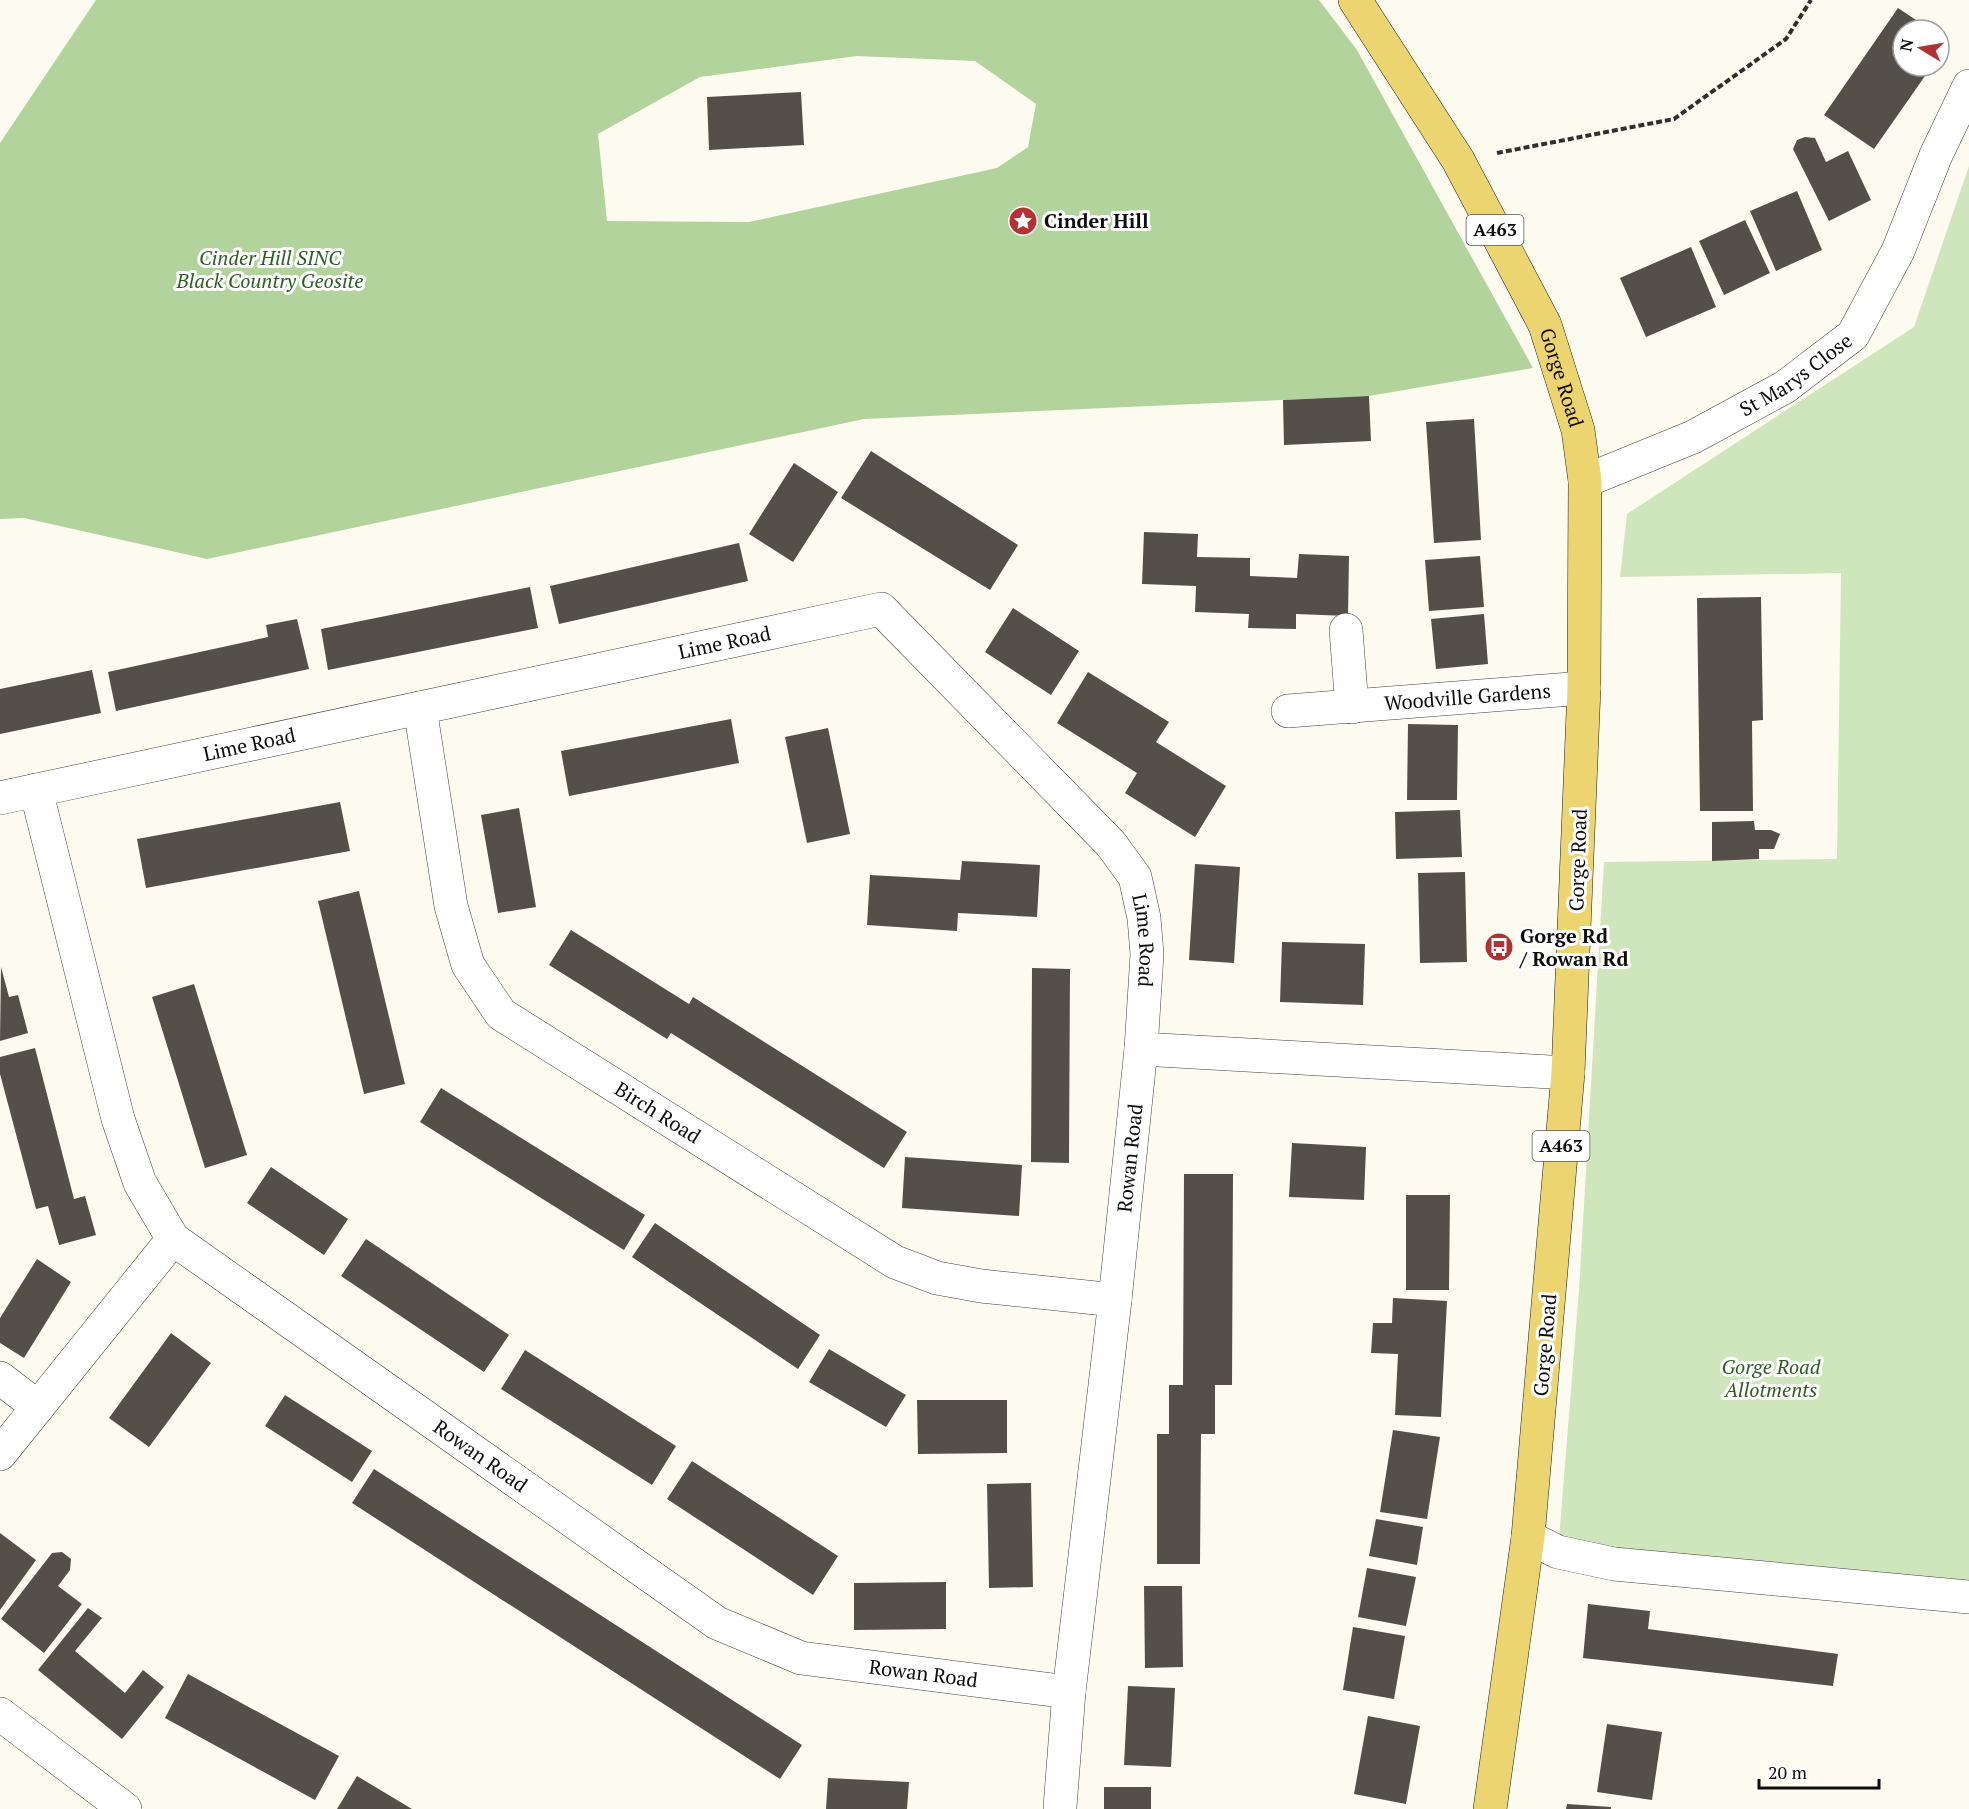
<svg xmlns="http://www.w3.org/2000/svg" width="1969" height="1809" font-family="'PT Serif',serif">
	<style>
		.green { fill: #cfe5bb }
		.forest { fill: #b2d49c; fill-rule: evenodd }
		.building { fill: #554f4a }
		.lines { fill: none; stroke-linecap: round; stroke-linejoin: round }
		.minor-casing { stroke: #404040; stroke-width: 34 }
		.major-casing { stroke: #1e1e1e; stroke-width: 34 }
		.path { stroke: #2f2f2f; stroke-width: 4; stroke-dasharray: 6 3; stroke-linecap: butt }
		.minor { stroke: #fff; stroke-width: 33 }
		.major { stroke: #ecd470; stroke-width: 33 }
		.labels { text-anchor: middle; stroke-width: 6; stroke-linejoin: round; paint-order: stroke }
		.shield { fill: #fff; stroke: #565656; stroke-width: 1.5 }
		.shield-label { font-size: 18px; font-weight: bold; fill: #0d0d0d }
		.poi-label { font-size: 20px; font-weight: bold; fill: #0d0d0d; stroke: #fff; text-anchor: start }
		.park-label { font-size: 20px; font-style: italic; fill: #2c5f23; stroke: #fff }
		.street-label { font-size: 20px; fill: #0d0d0d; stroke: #fff }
	</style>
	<rect width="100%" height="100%" fill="#fdfbef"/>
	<path class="green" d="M1969,166v1431l-411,-45 21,-262 25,-428 233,-3 4,-286 -221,4 7,-63 287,-187z"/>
	<path class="forest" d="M96,0h1223l38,50 176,318 -164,28 -505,23 -657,140 -183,-41 -24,1v-376zM857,56l118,5 61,43 -8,43 -31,21 -248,54 -142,-1 -9,-87 102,-57z"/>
	<path class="building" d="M1898,8l33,22h-28v36h29l-58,83 -50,-34z
		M1939,36l9,6 -9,14z
		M801,92l3,53 -95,5 -2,-53z
		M1805,137l10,1 11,24 22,-11 23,49 -42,21 -36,-72 4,-9z
		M1797,191l25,59 -46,21 -26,-60z
		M1745,220l25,53 -46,22 -25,-54z
		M1691,247l25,60 -70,30 -26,-59z
		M1369,396l2,45 -87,4 -1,-45z
		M1474,419l7,121 -47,3 -8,-121z
		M871,451l147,94 -28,45 -149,-92z
		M794,463l44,29 -45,70 -44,-28z
		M1144,532l54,2 -1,23 53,1v18l47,2 2,-24 50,2 -1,60 -52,-2v15l-48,-1 1,-14 -54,-2 1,-26 -54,-2z
		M739,543l9,38 -189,43 -9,-38z
		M1480,556l4,51 -55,4 -4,-51z
		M530,587l8,41 -210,42 -7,-41z
		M1761,597l2,123 -11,1 1,90h-53l-3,-213z
		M1013,608l66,43 -28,44 -66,-43z
		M1484,614l4,50 -52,5 -5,-50z
		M297,619l12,50 -193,42 -8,-39 160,-35 -2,-12z
		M92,670l9,43 -101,21v-45z
		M1088,672l81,50 -13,20 70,44 -31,51 -70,-44 12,-20 -80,-50z
		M731,719l8,44 -170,33 -8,-45z
		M1408,724l50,1 -1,75h-50z
		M828,728l22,106 -43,9 -22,-106z
		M340,802l10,49 -204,37 -9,-49z
		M519,808l17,99 -38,6 -17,-98z
		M1460,810l2,47 -66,2 -1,-47z
		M1754,821l1,9h16l9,4 -6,15h-15v10l-47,2v-39z
		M962,861l78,4 -3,52 -79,-4 -1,18 -90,-6 3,-50 90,5z
		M1195,864l45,3 -6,96 -45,-3z
		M1465,872l2,90 -47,1 -2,-90z
		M359,891l46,193 -41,10 -46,-193z
		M571,930l118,74 4,-7 214,135 -23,36 -213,-135 -4,6 -118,-74z
		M1282,942l83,2 -2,61 -83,-3z
		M1,967l8,30 9,-2 10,38 -28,8z
		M1032,968l38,1 -1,194 -38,-1z
		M194,984l53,171 -42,13 -53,-171z
		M35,1048l39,151 11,-3 11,39 -37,10 -11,-39 -12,3 -36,-135v-17z
		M441,1088l204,127 -21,35 -204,-128z
		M1292,1143l74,4 -2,53 -75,-3z
		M905,1157l117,8 -3,51 -117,-8z
		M271,1167l77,52 -24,36 -77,-52z
		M1184,1174h49l-1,211h-17v49h-14l-1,130h-43v-130h12v-49h14z
		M1406,1195h44l-1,95h-43z
		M655,1223l165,112 -22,34 -166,-112z
		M366,1239l143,96 -25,37 -143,-96z
		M37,1259l34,23 -47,76 -24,-15v-25z
		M1393,1298l54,3 -6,116 -46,-2 3,-61 -27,-1 2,-30h19z
		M171,1333l40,30 -62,84 -40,-29z
		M829,1349l77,46 -20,32 -77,-45z
		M525,1350l151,96 -24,39 -151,-96z
		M285,1395l87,56 -20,31 -87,-56z
		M917,1400h90v53l-89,1z
		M1393,1430l47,7 -13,82 -47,-7z
		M692,1461l146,95 -25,39 -146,-96z
		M374,1469l428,276 -22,34 -428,-276z
		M1031,1483l2,104 -44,1 -2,-104z
		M1376,1519l47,8 -6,38 -48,-9z
		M0,1533l36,27 -36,50z
		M62,1552l9,7 -1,11 -12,16 24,18 -38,49 -43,-34 51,-66z
		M1367,1568l49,9 -10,49 -48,-9z
		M946,1582v47l-92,1v-47z
		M1144,1586h38l1,81 -38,1z
		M1588,1604l62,7 -2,18 190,25 -5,32 -250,-28z
		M88,1608l14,10 -27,33 50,42 18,-23 21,17 -42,52 -84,-69z
		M1353,1627l52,9 -11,63 -51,-9z
		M188,1674l151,82 -24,44 -150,-82z
		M1128,1686l47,2 -4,79 -47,-2z
		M1368,1716l52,10 -14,78 -52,-10z
		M1607,1724l55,8 -10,68 -55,-8z
		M357,1776l55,33h-75z
		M828,1778l81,4 -2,27h-81z
		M1104,1787h47v22h-47z
		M1567,1804l44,3v2h-45z"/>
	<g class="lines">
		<g class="minor-casing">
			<g id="minor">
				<path id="s1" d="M1585,481l108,-44 92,-50 68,-52 45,-84 38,-96 33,-69"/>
				<path d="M1346,630l6,77"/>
				<path id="s2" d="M420,708l31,198 17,59 33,49 394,248 42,16 44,8 134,14"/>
				<path id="s3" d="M1288,711l296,-23"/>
				<path id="s4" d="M36,790l82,329 22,64 33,56 544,384 84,35 268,34"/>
				<path id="s5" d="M0,798l881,-189 230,235 24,33 9,41 3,36 -6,95 -26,251 -46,392 -9,115"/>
				<path d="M1141,1049l427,24"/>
				<path d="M0,1378l38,29"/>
				<path d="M0,1454l173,-215"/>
				<path d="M1528,1537l30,15 56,12 355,33"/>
				<path d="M0,1714l125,95"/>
			</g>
		</g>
		<g class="major-casing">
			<g id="major">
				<path id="s6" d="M1355,0l103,160 87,165 33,105 7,51 -1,207 -16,385 -40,464 -38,272"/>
			</g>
		</g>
		<path class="path" d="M1497,153l177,-34 112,-80 25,-39"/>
		<use href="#minor" class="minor"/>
		<use href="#major" class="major"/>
	</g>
	<defs>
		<g id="sight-disc" transform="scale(1.5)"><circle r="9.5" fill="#b03232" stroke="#fff"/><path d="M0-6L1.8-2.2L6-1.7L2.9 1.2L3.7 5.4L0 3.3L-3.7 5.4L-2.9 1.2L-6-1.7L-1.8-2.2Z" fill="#fff"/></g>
		<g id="bus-disc" transform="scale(1.5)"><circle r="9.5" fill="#b03232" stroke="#fff"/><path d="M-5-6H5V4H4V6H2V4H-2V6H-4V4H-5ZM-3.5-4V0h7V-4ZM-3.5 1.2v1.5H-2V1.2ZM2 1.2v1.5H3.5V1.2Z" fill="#fff"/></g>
	</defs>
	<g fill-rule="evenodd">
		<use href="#sight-disc" x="1023" y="221"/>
		<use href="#bus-disc" x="1499" y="947"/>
	</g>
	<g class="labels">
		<g class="shield">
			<rect x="1466.5" y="215" width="57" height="30" rx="4.5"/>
			<rect x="1532.5" y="1131" width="57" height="30" rx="4.5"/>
		</g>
		<g class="shield-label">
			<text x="1495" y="236">A463</text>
			<text x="1561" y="1152">A463</text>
		</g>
		<g class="poi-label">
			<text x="1044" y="228">Cinder Hill</text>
			<text x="1520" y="943">Gorge Rd<tspan x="1520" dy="23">/ Rowan Rd</tspan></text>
		</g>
		<g class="park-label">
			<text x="270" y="265">Cinder Hill SINC<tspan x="270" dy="23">Black Country Geosite</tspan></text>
			<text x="1771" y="1374">Gorge Road<tspan x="1771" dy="23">Allotments</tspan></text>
		</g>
		<g class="street-label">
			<text dy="7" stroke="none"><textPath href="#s1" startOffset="237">St Marys Close</textPath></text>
			<text dy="7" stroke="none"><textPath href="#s6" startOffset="432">Gorge Road</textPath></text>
			<text dy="7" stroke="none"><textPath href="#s5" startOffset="741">Lime Road</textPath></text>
			<text dy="7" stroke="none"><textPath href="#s3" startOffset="180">Woodville Gardens</textPath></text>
			<text dy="7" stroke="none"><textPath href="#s5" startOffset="255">Lime Road</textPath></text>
			<text transform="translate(1578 860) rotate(-88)" y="7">Gorge Road</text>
			<text dy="7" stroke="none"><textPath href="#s5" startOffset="1335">Lime Road</textPath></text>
			<text dy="7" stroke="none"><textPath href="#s2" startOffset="506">Birch Road</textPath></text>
			<text transform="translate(1130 1158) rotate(-84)" y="7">Rowan Road</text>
			<text transform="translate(1545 1345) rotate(-85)" y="7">Gorge Road</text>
			<text dy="7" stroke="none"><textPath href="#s4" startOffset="848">Rowan Road</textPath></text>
			<text dy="7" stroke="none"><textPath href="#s4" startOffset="1352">Rowan Road</textPath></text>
		</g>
	</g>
	<g transform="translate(1921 48) rotate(281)"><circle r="28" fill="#ffffff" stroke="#9e9e9e" stroke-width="1.5"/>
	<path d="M0-4.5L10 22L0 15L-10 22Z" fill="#b03232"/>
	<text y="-9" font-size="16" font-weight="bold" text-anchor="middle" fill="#0d0d0d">N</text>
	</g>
	<path d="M1759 1779v9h120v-9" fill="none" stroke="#0d0d0d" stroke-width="3"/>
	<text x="1768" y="1779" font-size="18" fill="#0d0d0d" stroke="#ffffff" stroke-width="4.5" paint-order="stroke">20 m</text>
</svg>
